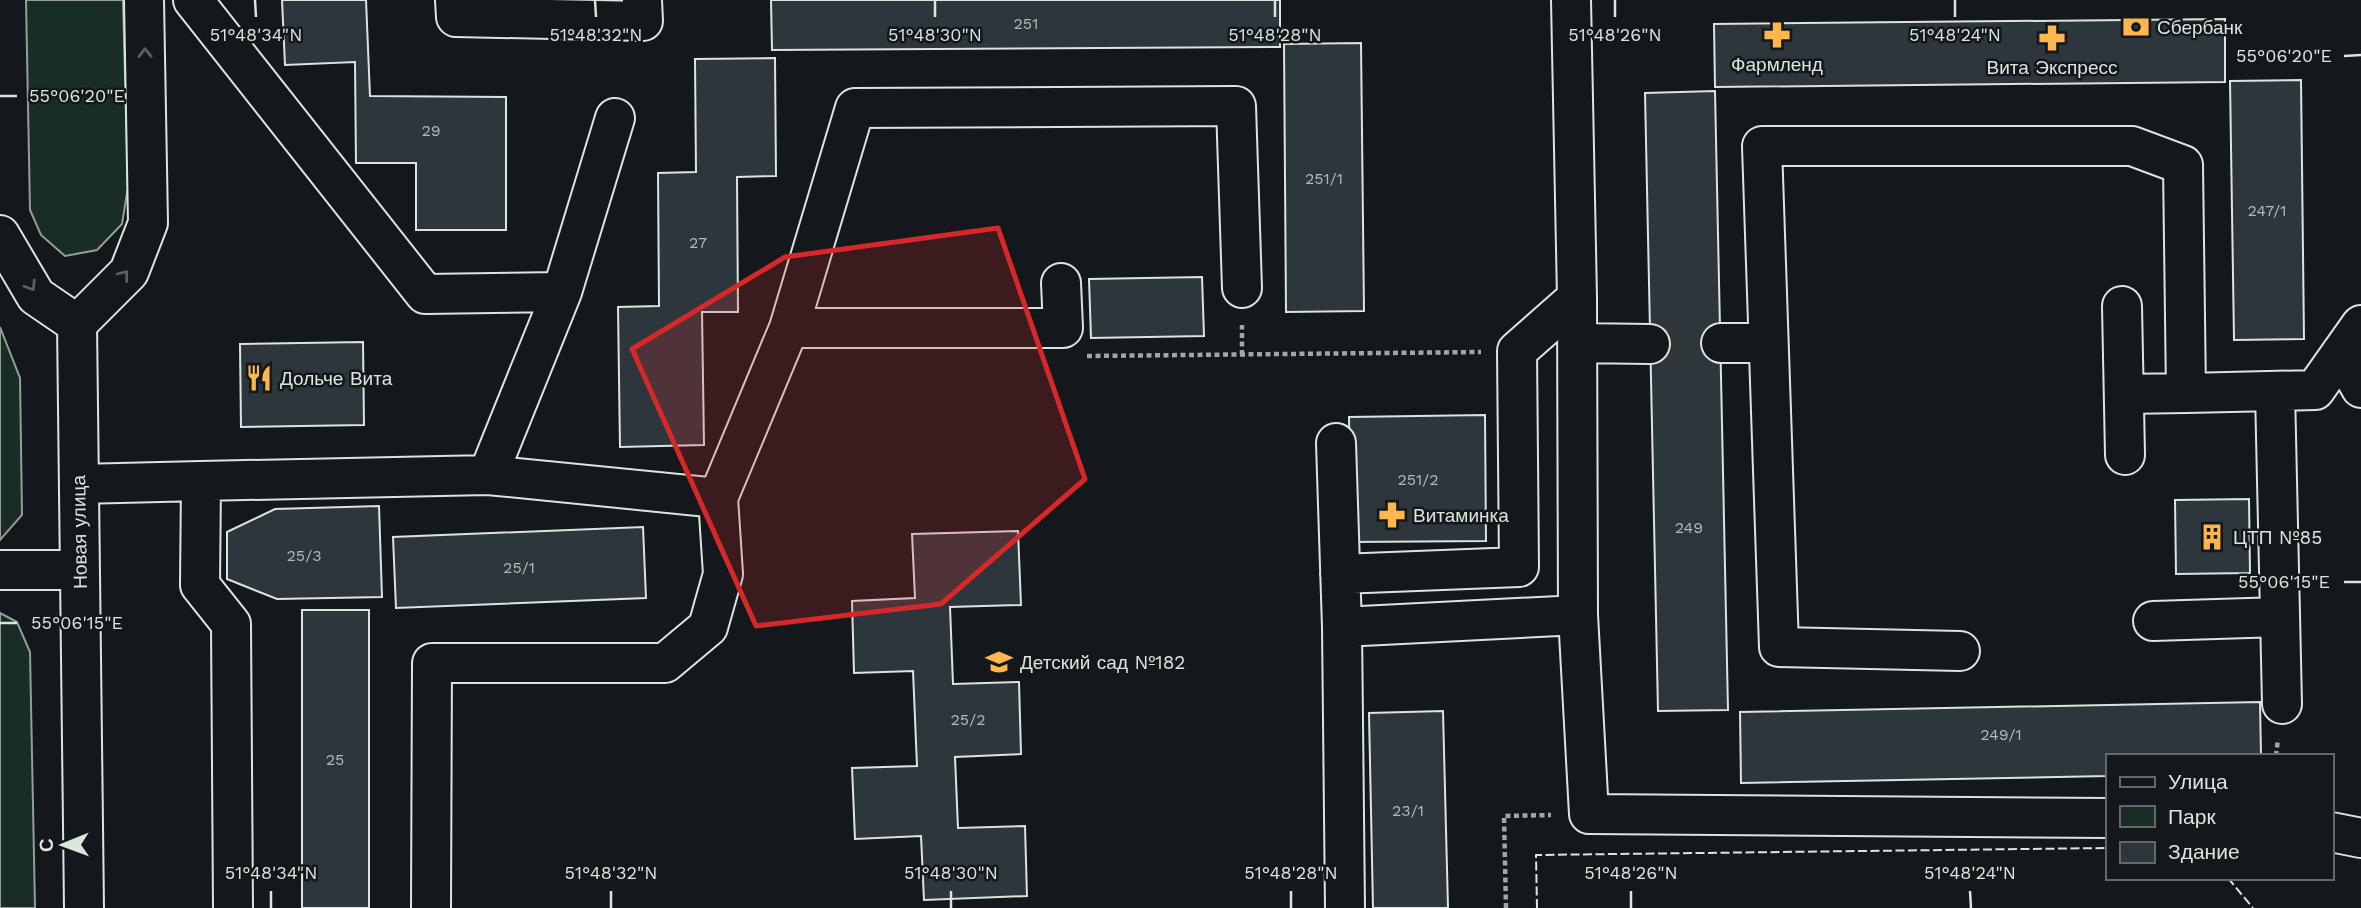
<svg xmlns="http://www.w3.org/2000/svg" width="2361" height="908" font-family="'Work Sans',sans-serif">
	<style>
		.green { fill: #1a2d24; stroke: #939e99; stroke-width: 2 }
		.building { fill: #2c363c; stroke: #d8e6dc; stroke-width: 2 }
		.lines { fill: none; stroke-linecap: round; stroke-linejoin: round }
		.minor-tunnel { stroke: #313739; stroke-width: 38; stroke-dasharray: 38 19; stroke-linecap: butt }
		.minor-casing { stroke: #d8e6dc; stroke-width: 42 }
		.major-casing { stroke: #d8e6dc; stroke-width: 42 }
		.path { stroke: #9da8a2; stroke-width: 4.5; stroke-dasharray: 5 3.5; stroke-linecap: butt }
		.minor { stroke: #14181c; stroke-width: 38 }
		.major { stroke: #14181c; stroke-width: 38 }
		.fence { stroke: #d8e6dc; stroke-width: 2; stroke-dasharray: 9 3.5; stroke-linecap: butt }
		.oneway { stroke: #59605f }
		.marked { fill: #d62828; fill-opacity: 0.2; stroke: #d62828; stroke-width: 5; stroke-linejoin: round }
		.ticks { fill: none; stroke: #d8e6dc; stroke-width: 2.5 }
		.labels { text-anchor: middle; stroke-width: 5; stroke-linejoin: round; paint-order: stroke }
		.number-label { font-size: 16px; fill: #adbab4 }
		.poi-label { font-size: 19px; fill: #d8e6dc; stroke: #14181c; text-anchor: start }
		.street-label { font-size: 19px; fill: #d8e6dc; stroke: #14181c }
		.ticks-label { font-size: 18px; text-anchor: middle; fill: #d8e6dc; stroke: #14181c; stroke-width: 5; stroke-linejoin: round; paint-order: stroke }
	</style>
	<rect width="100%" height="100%" fill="#14181c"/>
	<path class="green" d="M26,0h97l5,187 -6,37 -25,26 -32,6 -24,-21 -11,-25z
		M0,327l20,51 2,137 -22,25z
		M0,613l17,9 13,30 5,256h-35z"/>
	<path class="building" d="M282,0h84l4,96 136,1v133h-90v-67h-60l-1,-101 -70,3z
		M771,0h509v47l-508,3z
		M2225,19v63l-510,5 -1,-63z
		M1361,43l3,268 -78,1 -2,-268z
		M775,58l1,118 -39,1 1,135h-36l2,133 -84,2 -2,-140 41,-1 -1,-133 38,-1 -1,-113z
		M2301,80l3,259 -70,1 -4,-259z
		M1715,91l13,619 -70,1 -13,-618z
		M1202,277l2,59 -113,2 -2,-59z
		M363,342l1,83 -123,2 -1,-83z
		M1485,415l1,126 -135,1 -2,-125z
		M2249,499l1,74 -74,1 -1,-74z
		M379,506l3,91 -105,2 -50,-20v-47l48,-23z
		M643,527l3,71 -250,10 -3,-71z
		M1018,531l3,74 -71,2 3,77 66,-2 2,72 -66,3 3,71 67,-2 2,70 -103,4 -3,-64 -66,3 -3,-71 65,-2 -4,-95 -59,2 -2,-72 63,-3 -3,-64z
		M302,610h67v298h-67z
		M2260,702l1,54h-154v20l-366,7 -1,-71z
		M1443,711l5,197h-75l-4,-195z"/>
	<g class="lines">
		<path class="minor-tunnel" d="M1650,344l71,-1"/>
		<g class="minor-casing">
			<path id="minor" d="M193,0l232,294 137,-2 -74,183
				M455,0l1,17 187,4 -1,-21
				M562,292l53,-174
				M1577,298l1,317 11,199 518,4
				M2122,306l3,149
				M789,328h274l-2,-45
				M1578,343l72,1
				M1721,343h47
				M2341,353l20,35
				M2275,391l7,313
				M2124,394l62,-1
				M1336,443l6,184 3,281
				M201,481l287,-6 230,23 5,76 -15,53 -43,36h-233l-1,245
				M79,484l122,-3 -1,104 31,39 2,284
				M718,498l71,-170 66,-220 381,-2 6,182
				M0,570h79
				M1340,574l179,-7 -2,-216 60,-53 -6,-298
				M2153,621l127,-4
				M1342,627l236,-12
				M1960,651l-181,-4 -17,-501h370l51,19 3,228 129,-3 46,-65
				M2331,832l30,6"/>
		</g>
		<g class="major-casing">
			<path id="major" d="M0,235l36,61 41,28
				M84,908l-7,-584 52,-52 19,-49 -4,-223"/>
		</g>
		<path class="path" d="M1242,355v-30
			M1087,356l394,-4
			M2276,756l2,-17
			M1506,908l-2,-92 47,-1"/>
		<use href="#minor" class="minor"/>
		<use href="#major" class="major"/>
		<path class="fence" d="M2228,878l25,30
			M1537,908l-1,-53 571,-7"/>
	</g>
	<defs><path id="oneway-chevron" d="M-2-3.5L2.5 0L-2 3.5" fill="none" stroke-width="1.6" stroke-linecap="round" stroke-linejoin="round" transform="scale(1.75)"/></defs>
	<g class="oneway">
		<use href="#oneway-chevron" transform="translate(145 53) rotate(-91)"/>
		<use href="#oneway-chevron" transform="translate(124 275) rotate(-52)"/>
		<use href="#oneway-chevron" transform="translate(31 286) rotate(58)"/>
	</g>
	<path class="marked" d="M998,228l87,251 -144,125 -185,22 -124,-277 153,-92z"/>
	<path class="ticks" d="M255,0l1,17M595,0l1,17M935,0v17M1275,0v17M1615,0v17M1955,0v17M2344,56l17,-1M0,96h17M2344,582h17M0,623h17M271,891v17M611,891v17M951,891v17M1291,891v17M1631,891v17M1970,891l1,17"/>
	<defs>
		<g id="bank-bare" transform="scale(2.1)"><path d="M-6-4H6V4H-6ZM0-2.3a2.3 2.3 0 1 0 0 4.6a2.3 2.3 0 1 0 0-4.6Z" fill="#ffb74d" stroke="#14181c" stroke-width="2.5" paint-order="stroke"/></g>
		<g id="pharmacy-bare" transform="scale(2.1)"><path d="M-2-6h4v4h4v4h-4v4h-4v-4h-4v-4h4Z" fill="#ffb74d" stroke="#14181c" stroke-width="2.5" paint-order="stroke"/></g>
		<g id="restaurant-bare" transform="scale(2.1)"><path d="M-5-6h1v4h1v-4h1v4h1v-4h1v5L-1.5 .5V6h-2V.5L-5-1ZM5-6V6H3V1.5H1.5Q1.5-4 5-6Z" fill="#ffb74d" stroke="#14181c" stroke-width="2.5" paint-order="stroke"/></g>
		<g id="building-bare" transform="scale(2.1)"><path d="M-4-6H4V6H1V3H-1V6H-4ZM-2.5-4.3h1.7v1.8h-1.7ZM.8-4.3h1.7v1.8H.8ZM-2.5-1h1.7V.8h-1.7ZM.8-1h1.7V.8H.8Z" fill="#ffb74d" stroke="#14181c" stroke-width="2.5" paint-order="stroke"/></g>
		<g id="school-bare" transform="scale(2.1)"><path d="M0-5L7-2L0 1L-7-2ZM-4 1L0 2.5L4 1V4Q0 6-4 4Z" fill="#ffb74d" stroke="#14181c" stroke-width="2.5" paint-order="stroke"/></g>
	</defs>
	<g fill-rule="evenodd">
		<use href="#bank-bare" x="2136" y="27"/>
		<use href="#pharmacy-bare" x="1777" y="35"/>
		<use href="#pharmacy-bare" x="2052" y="38"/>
		<use href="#restaurant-bare" x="259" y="378"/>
		<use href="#pharmacy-bare" x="1392" y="515"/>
		<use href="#building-bare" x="2212" y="537"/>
		<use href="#school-bare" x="999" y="662"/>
	</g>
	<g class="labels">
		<g class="number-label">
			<text x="1026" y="29">251</text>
			<text x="431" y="136">29</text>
			<text x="1324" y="184">251/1</text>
			<text x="2267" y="216">247/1</text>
			<text x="698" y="248">27</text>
			<text x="1418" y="485">251/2</text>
			<text x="1689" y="533">249</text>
			<text x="304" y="561">25/3</text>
			<text x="519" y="573">25/1</text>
			<text x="968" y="725">25/2</text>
			<text x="2001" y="740">249/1</text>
			<text x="335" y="765">25</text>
			<text x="1408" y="816">23/1</text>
		</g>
		<g class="poi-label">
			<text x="2157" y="34">Сбербанк</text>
			<text x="1777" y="71" text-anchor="middle">Фармленд</text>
			<text x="2052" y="74" text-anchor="middle">Вита Экспресс</text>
			<text x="280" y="385">Дольче Вита</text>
			<text x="1413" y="522">Витаминка</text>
			<text x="2233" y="544">ЦТП №85</text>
			<text x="1020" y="669">Детский сад №182</text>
		</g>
		<g class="street-label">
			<text transform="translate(79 532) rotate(-91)" y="7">Новая улица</text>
		</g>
	</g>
	<g class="ticks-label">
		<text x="256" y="41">51°48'34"N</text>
		<text x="596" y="41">51°48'32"N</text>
		<text x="935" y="41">51°48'30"N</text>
		<text x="1275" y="41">51°48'28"N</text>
		<text x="1615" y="41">51°48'26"N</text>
		<text x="1955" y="41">51°48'24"N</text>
		<text x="2284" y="62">55°06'20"E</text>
		<text x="77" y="102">55°06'20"E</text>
		<text x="2284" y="588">55°06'15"E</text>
		<text x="77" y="629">55°06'15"E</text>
		<text x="271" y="879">51°48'34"N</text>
		<text x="611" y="879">51°48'32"N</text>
		<text x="951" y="879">51°48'30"N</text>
		<text x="1291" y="879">51°48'28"N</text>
		<text x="1631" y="879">51°48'26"N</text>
		<text x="1970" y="879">51°48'24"N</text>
	</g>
	<rect x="2106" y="754" width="228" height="126" fill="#14181c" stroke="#626a69" stroke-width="2"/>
	<rect x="2120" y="777" width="35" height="10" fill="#14181c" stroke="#626a69" stroke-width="2"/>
	<text x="2168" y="789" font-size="21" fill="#d8e6dc">Улица</text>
	<rect x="2120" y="806" width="35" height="21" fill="#1a2d24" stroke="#626a69" stroke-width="2"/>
	<text x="2168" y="824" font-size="21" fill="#d8e6dc">Парк</text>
	<rect x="2120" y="842" width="35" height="21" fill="#2c363c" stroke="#626a69" stroke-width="2"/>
	<text x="2168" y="859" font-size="21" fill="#d8e6dc">Здание</text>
	<g transform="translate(63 845) rotate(269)" stroke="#14181c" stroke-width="5" paint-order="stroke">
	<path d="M0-5L12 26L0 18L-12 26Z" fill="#d8e6dc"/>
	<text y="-10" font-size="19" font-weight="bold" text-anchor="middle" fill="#d8e6dc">С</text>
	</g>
</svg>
